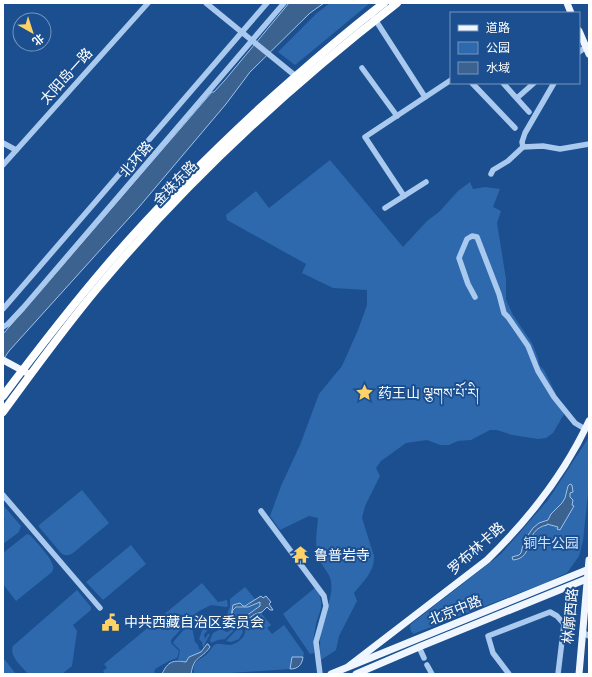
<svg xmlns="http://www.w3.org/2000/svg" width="592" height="677" viewBox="0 0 592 677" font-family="'IBM Plex Sans','Noto Sans SC','Noto Serif Tibetan',sans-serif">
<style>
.green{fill:#2e69ad}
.water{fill:#3c6290;stroke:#9cc4f0}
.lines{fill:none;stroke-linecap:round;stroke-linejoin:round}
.minor{stroke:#a9c9ee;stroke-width:5.5}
.major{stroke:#f0f6ff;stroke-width:7}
.highway{stroke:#fff;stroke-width:8}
.labels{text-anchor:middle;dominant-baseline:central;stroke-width:4;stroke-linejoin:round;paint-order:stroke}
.street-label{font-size:14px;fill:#fff;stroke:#1b4f8f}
.poi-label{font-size:14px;fill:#fff;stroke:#1b4f8f;text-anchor:start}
.park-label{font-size:14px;fill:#cfe3fa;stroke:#1b4f8f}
</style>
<rect width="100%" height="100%" fill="#1b4f8f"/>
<!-- green -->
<g class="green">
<path d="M330,3H370L295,65L278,52L317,13Z"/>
<path d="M330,160L403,247L427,221L439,212L458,191L470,182L473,189L485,187L500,189L493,207L501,211L497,223L506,279V300L513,315L532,343L538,358L539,365L544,370L559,400L567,409L553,433L546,438L538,439L512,435L497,430H490L471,440L458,441L449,445H440L427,440L406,443L381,461L376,468L380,476L365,506L362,518L374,556C375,571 363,582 354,593L357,601L339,636L336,650L321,660C319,645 320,630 325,615C328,605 333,592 331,582C331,576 324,568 321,563C313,549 317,533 318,518L309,516L280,530L270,516L281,486L300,445L319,394L342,366L358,330L367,305V290L333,288L302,273L306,264L227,220L226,215L256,191L269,208Z"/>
<path d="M589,437V484L583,541L579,556L567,573L545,583L413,634C411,631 409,628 411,624L501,554L548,500Z"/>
<path d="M82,490L109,523L73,553C68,556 65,556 61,553L39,527V525Z"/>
<path d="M3,505L21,526L19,532L3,544V522L5,519L3,517Z"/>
<path d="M27,534L30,535C36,542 52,558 53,566C54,568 53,569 52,572L16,601L3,584V553Z"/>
<path d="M131,545L146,564L103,600L86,582Z"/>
<path d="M202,583L218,602L227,600L228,606L226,607L211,605L199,611L190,618L187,625L183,627L171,640V643L179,651L177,658L169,661L155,669L154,674H105L103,671L107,668L104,664Z"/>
<path d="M245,587L256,600L243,606L241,604L232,609L230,624L227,627L225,626L230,617L227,614L230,607V599Z"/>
<path d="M316,587C327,610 318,609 315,630C313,638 314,645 314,653L310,654L283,614Z"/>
<path d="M77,590L91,607V610L73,625L77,631L72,666L62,674H28C22,666 9,657 13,646Z"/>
<path d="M258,602L261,604C255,612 239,619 231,623L235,608L248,607Z"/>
<path d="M261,613L271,625L267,628L272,634L284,625L304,653L303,657H292L290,669C257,671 226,674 194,674C192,660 199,661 207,654C211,650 212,646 216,644C221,643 225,645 230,645C240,643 249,634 244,624L255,615Z"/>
<path d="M208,624L207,631L204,634L205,639L208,634H210L203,648L202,642L199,639L204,625Z"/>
<path d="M187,626L192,627L195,642L198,645L199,649L202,651L199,654L191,656L186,662L178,660L180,650L173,643L174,641Z"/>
<path d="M240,626L243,632L239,639L231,642L226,641Z"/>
<path d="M221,629L227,632L232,629L234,630L225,639L218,640L211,643L210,640L213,633Z"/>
<path d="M3,660H5L16,674H3Z"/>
</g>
<!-- water -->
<g class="water">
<path d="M289,3H324L310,13L250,72L226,104L139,207L9,351L3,360V334L212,92H214L225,80Z"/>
<path d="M570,484L572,485L573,492L570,493V497L573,500L572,505L574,506L560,530L557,529L558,527L547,524V525C522,530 536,558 513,560L512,557L519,555L521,553L524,541L533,528L539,523L548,520L551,514L562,503L565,498L568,486Z"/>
<path d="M261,596L263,598L266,596L271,602L269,604L273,610H270L267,607L262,612L255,614L248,619L246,616L260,606V602L248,607H236L233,610L231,622H230L233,605L240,603L243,606H245Z"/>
<path d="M207,644H208L210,647C201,660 194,655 191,674H162C168,661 173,660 186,662L189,657L201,652Z"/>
<path d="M292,657H303C302,665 298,669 290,669Z"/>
</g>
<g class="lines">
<!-- minor -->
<g class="minor">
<path d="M206,3L298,78"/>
<path d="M371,13L425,97"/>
<path d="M579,52L586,47"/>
<path d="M362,68L397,116"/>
<path d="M472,83L515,128"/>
<path d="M503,83L529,112"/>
<path d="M517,98L534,83"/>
<path d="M3,143L16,150"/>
<path d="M523,147L522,142L525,133L554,83"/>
<path d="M3,165L148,3"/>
<path d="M491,174L493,170L508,161L523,147L543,146L560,149L589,144"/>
<path d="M404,196L365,137L451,80"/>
<path d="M385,208L426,182"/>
<path d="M475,297L468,284L459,258L467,239L472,236L477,237L499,294L504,313L508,317L528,346L538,371L554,397L575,423L585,429"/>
<path d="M3,309L267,3"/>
<path d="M3,327L8,324L23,308L284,3"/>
<path d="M3,495L100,608"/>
<path d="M261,511L324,596L326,606L316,642L320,674"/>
<path d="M582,632L589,636"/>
<path d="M419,647L424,658"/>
<path d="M427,665L432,674"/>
<path d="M509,674L493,653L488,636L550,612L557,616L564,624L558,674"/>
</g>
<!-- major -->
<g class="major">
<path d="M567,3L571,13"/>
<path d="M579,31L589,54"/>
<path d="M3,360L27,373"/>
<path d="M349,666L487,560C528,520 565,473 589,421"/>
<path d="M331,674L589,569"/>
<path d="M356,674L419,647L589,578"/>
<path d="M579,674L589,560"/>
</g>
<!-- highway -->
<g class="highway">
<path d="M3,396C36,352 70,308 106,266C154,210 206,158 260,108C300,72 341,36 384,3"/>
<path d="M3,412C36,367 69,321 106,278C192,176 291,85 397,3"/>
</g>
</g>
<!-- icons -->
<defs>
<symbol id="sight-bare" viewBox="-9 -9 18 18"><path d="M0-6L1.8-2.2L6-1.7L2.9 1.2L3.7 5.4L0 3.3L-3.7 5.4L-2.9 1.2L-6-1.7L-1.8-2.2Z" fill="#ffd166" stroke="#1b4f8f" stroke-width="2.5" paint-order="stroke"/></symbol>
<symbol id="temple-bare" viewBox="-9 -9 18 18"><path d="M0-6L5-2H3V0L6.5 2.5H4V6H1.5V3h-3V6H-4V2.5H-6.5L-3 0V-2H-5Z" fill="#ffd166" stroke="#1b4f8f" stroke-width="2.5" paint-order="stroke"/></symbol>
<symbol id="civic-bare" viewBox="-9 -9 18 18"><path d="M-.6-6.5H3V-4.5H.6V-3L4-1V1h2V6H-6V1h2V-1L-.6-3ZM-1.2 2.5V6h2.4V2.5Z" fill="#ffd166" stroke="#1b4f8f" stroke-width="2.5" paint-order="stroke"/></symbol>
</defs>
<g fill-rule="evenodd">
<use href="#sight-bare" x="352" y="380" width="25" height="25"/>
<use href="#temple-bare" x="288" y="542" width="25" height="25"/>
<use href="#civic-bare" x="98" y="610" width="25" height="25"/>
</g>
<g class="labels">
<!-- street labels -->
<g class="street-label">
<text transform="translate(66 76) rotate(-48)">太阳岛一路</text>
<text transform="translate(136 159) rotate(-49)">北环路</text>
<text transform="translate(175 183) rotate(-46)">金珠东路</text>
<text transform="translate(476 548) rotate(-42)">罗布林卡路</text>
<text transform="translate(455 610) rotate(-22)">北京中路</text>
<text transform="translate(570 616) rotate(-85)">林廓西路</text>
</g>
<!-- poi labels -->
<g class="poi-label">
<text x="378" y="393">药王山 ལྕགས་པོ་རི།</text>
<text x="314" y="555">鲁普岩寺</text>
<text x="124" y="622">中共西藏自治区委员会</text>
</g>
<!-- park labels -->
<g class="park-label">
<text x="551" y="543">铜牛公园</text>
</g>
</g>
<!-- border -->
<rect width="592" height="677" fill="none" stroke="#ffffff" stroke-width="8"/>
<!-- legend -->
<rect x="450" y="12" width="130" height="72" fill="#1b4f8f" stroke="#7695bc"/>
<rect x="458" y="25" width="20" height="6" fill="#f0f6ff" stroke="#7695bc"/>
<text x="486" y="32" font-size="12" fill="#ffffff">道路</text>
<rect x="458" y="42" width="20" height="12" fill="#2e69ad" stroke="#7695bc"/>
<text x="486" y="52" font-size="12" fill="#ffffff">公园</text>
<rect x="458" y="62" width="20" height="12" fill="#3c6290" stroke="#7695bc"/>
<text x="486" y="72" font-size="12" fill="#ffffff">水域</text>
<!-- north arrow -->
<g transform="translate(32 32) rotate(141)"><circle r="19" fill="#1b4f8f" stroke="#7695bc"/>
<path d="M0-3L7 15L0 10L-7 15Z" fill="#ffd166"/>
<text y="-6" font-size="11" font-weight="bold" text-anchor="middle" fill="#ffffff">北</text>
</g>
</svg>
